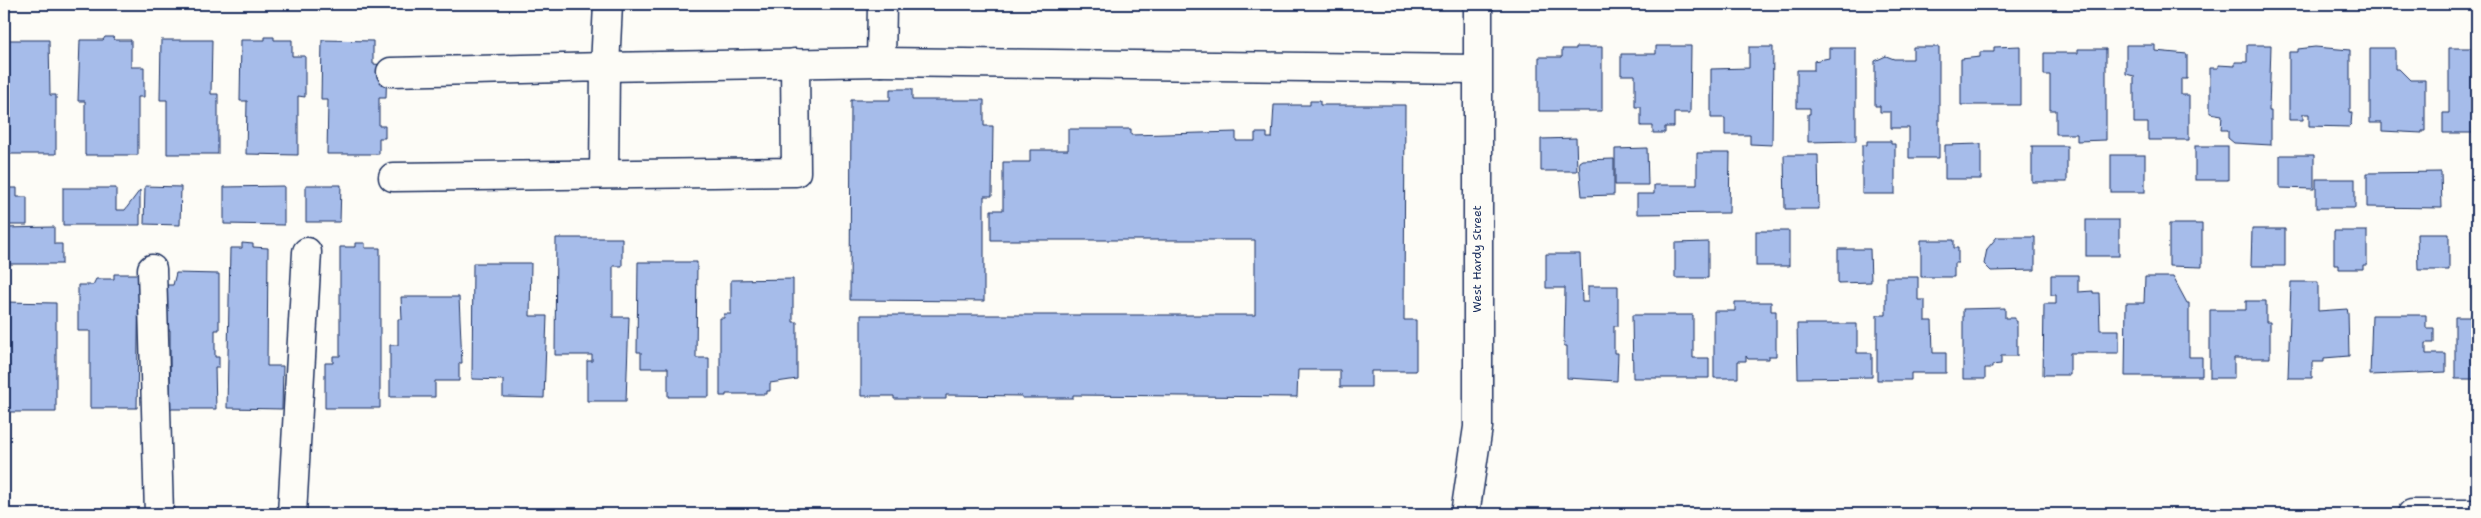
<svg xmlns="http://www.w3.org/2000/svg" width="2481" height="518" viewBox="0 0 2481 518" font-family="'Shantell Sans',sans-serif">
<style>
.building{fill:#a6bcea;stroke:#1b2f5e}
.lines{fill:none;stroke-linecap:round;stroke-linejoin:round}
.minor-casing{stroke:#1b2f5e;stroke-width:31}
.major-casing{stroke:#1b2f5e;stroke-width:31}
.minor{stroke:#fdfcf7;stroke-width:28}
.major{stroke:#fdfcf7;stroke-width:28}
.labels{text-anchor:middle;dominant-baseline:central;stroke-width:5;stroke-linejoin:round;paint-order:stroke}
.street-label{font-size:12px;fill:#1b2f5e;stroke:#fdfcf7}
</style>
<rect width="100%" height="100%" fill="#fdfcf7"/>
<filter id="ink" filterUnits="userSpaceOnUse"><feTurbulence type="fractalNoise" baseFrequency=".02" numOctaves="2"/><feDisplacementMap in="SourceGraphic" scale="10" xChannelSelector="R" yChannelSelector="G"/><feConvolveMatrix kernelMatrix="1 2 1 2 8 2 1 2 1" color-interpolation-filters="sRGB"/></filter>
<g filter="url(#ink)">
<!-- building -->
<g class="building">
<path d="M105,37H113L115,40H131V67H144V97H138V155H85V101H78L80,40H103Z"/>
<path d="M265,37H274V40H292V56H305V97L298,96V155L246,154L247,101H240L241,40H265Z"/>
<path d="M4,40H49L50,95H56V154H5Z"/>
<path d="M161,40H212L211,94H218V154H167V100H160Z"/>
<path d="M322,40L373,41V64L387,65L386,98H379V126H385V138H379V154H327L328,100H321Z"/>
<path d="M2126,45H2155V51L2187,54V79H2181V95H2189V140H2148V123H2134V76L2126,74Z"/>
<path d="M2247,45H2271L2269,111H2271V145L2234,143L2228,138V130H2221L2222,115L2210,113V68H2218V65L2235,66V62H2247Z"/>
<path d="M1656,46H1691L1690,113H1674V127H1665V133H1653V126H1641V107H1635V75H1621V54H1656Z"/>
<path d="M2020,46V105H1961V59L1980,57V52H1994V47Z"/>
<path d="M1576,47H1602V111H1539V57H1562V49H1576Z"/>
<path d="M1749,47H1773L1772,145L1750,144V135H1725V118H1711V69L1749,68Z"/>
<path d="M1913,47H1939V158H1909V128H1891V112H1880V106H1875V61L1886,56L1894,59H1913Z"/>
<path d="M2315,47L2350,50V112H2352L2351,125L2349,127L2309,126V114H2303V120H2289V52H2298V49Z"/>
<path d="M1829,48H1856V141L1808,142V114H1810V108H1797V70H1814V61L1829,58Z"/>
<path d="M2370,48H2395V69H2399L2410,80H2425V131H2422V133L2382,131V123H2370Z"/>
<path d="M2449,48H2474V61H2477V133H2443V113H2449Z"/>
<path d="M2078,49H2106V140L2077,141V134H2056V110H2050V75H2044V53H2078Z"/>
<path d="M890,89H912V100H984V126H993L992,196H984V301L850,300L851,100H890Z"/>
<path d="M1310,101H1320V105H1405L1404,320H1416V371H1371V387H1340V370H1298L1297,397L1073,395V398H1022V396L946,395V399H894V396H861V315H1255V240H991V210H1003V162H1030V150H1068V129H1131V135L1236,132V141H1255V133H1267V138H1272L1274,105H1310Z"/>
<path d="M1576,138L1577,171H1541V139Z"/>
<path d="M1867,141H1891V144H1895V194H1862V145H1867Z"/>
<path d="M1981,144V179H1945V145Z"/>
<rect x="2032" y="146" width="35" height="36"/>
<rect x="2195" y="146" width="33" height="34"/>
<path d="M1647,148L1648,185H1615V149Z"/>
<path d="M1697,153H1730L1729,213L1637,214V194H1654V185H1697Z"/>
<path d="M1784,155H1818L1819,209H1785Z"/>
<rect x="2111" y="155" width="34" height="37"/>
<path d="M2280,155H2314V189L2280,188Z"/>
<path d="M1614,159V195L1582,196L1579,162L1582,160Z"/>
<path d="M2441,172L2442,208L2367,207V173Z"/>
<rect x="2316" y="179" width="39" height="29"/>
<path d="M306,185H341L340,222H306Z"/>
<path d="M145,186L181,187L180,225L144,224Z"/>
<path d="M284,186V225L224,224V187Z"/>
<path d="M4,188H17V197H27V225H4Z"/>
<path d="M63,188H116V210H125L140,190V225H63Z"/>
<rect x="2086" y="220" width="33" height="36"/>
<path d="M2169,224H2202V267L2169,266Z"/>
<path d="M54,227V244H62V264H4V228Z"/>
<path d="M2252,229H2285V266H2251Z"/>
<rect x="1756" y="231" width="33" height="35"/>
<path d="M2334,231H2367V265H2363V269H2338V265H2334Z"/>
<path d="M2417,234H2449V270H2418Z"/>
<path d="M1997,237H2035V270L1991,271L1984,264L1987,249Z"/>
<path d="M556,238H622V266H613V317H629L626,401H587V361H592V355H555Z"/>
<path d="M1921,240H1954V248H1958V263H1954V277H1921Z"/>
<path d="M1708,242V278H1675V243Z"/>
<path d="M242,243L253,244V247L268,248L267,366H283L282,409L227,408L230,248H242Z"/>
<path d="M355,243H365V248H380V408H325V363H333V356H340V247H355Z"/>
<path d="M1838,249H1870L1871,282L1838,283Z"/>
<path d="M1546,254H1580L1582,302H1588V286H1618V326H1614V353H1618L1617,381L1567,378V346H1564L1565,288H1546Z"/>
<path d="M638,262H697L696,358H709V397H668V368H641V352H637Z"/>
<path d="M473,263H531L530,316H547L544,398L503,397V380L472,379Z"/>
<path d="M176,273L219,274V330H215V357H219V367H215L216,409H170V330L158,331V285H173Z"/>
<path d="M114,274H139L137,408H90V331H78V285H93L96,279H114Z"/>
<path d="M2051,275H2078V292L2093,291V293H2099L2100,330H2119V353H2070V375H2043L2044,304H2056V295H2051Z"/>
<path d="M1886,277H1918V300H1925V321H1932L1933,353H1946V373H1911V380H1877V315H1886Z"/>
<path d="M2145,277H2173L2187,303H2189V357H2202V376H2125L2126,303H2144Z"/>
<path d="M793,279V322H797V379L770,383V391H767V394H726V396H720V318H724V314H731V280Z"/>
<path d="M2291,282H2318V311L2347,309L2348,312L2349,356L2324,358V362H2312V378H2288Z"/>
<path d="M401,297H459L462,363H459V381H435V397H390V345H398V319H402Z"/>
<path d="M2246,301H2266V322H2270V358H2234V378H2210V310H2246Z"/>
<path d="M4,302L56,303V412H4Z"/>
<path d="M1735,302H1771V311H1776V356H1769V359H1748L1746,356V361H1738V378H1714V311H1735Z"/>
<path d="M2005,308V318H2015V321H2017V356H2001V364L1992,365V368H1985V379H1963V309Z"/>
<path d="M2471,314H2477V379H2455V317H2471Z"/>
<path d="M1632,315H1693V358H1709V378H1633Z"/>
<path d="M2372,315H2426V328H2434V343H2426V354H2446V372L2370,375Z"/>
<path d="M1797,324H1857V353H1872V377L1798,378Z"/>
</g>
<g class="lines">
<defs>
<g id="minor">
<path d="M608,4L605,67L881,62L882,4"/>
<path d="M881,62L1477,69"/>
<path d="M391,72L605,67L604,174"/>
<path d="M393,177L796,172L795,63"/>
<path d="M152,269L159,514"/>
<path d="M292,514L307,252"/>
<path d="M1465,514L1478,427V4"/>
</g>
<path id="major" d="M2412,514H2477"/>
</defs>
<!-- minor casing -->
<use href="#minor" class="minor-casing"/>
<!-- major casing -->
<use href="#major" class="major-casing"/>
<!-- minor -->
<use href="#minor" class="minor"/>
<!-- major -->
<use href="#major" class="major"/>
</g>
</g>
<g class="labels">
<!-- street labels -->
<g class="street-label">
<text transform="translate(1477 259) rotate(-90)">West Hardy Street</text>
</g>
</g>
<!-- margin -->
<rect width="2481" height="518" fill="none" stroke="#fdfcf7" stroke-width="20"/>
<rect x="10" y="10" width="2461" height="498" fill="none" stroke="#1b2f5e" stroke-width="2" filter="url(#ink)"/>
</svg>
